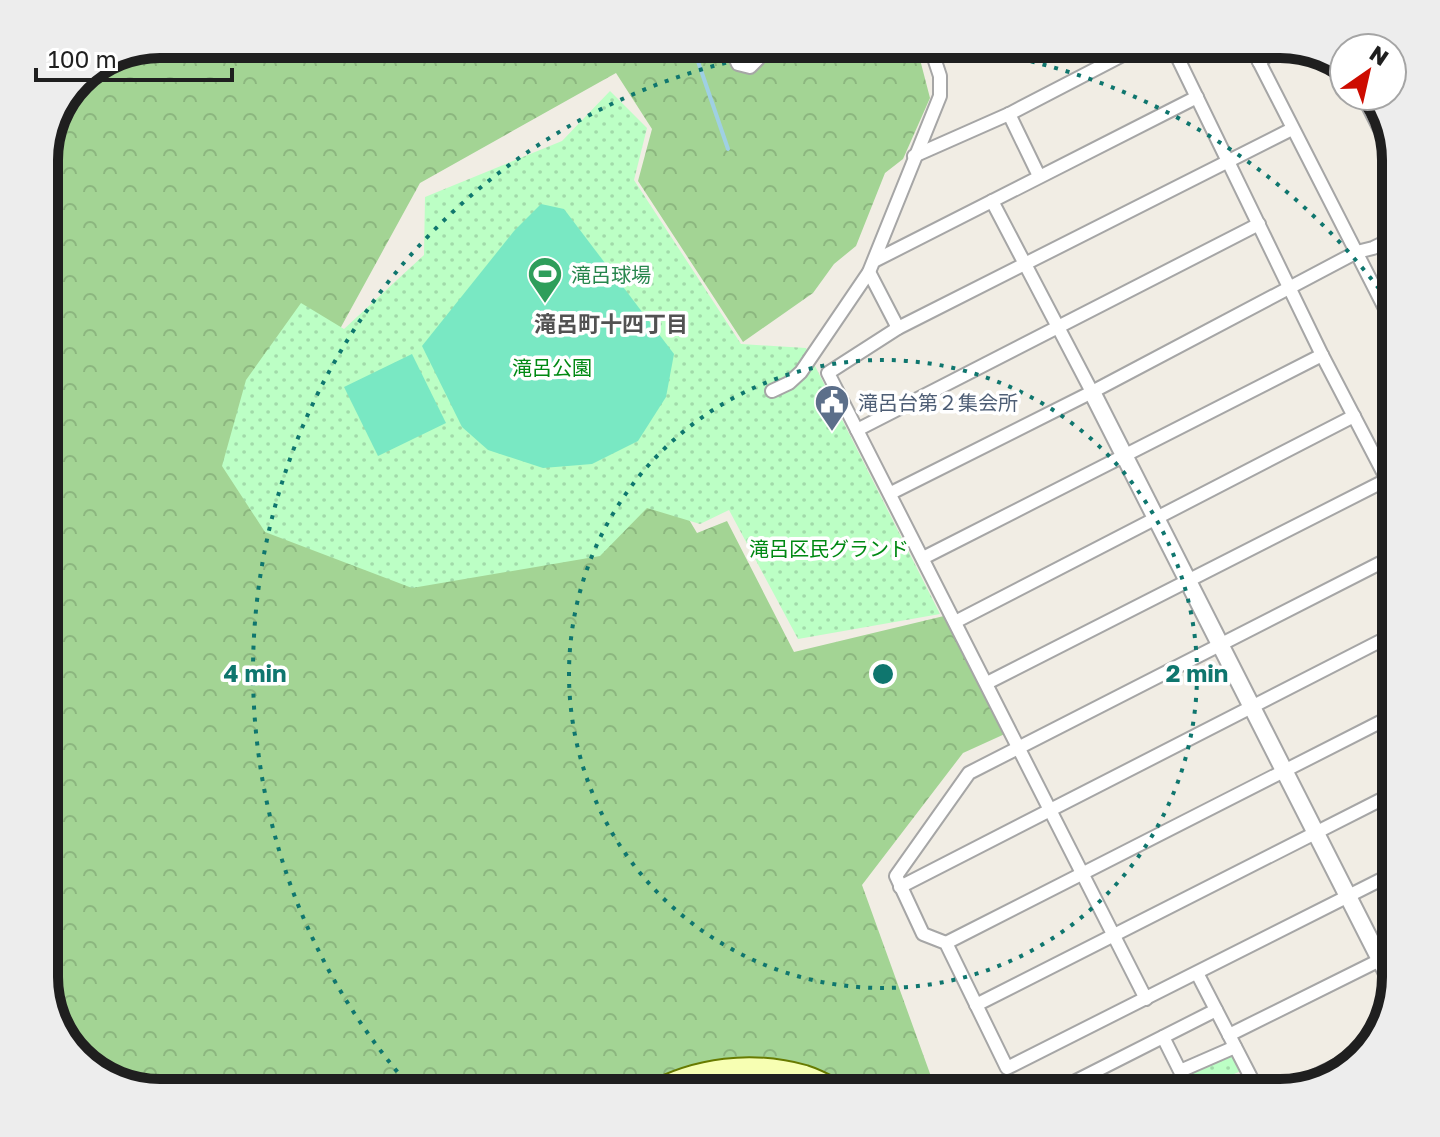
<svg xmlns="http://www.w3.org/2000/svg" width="1440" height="1137" viewBox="0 0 1440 1137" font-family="'Golos Text','Noto Sans JP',sans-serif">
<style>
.forest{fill:url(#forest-crowns)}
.park{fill:url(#park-dots)}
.pitch{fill:#79e8c3}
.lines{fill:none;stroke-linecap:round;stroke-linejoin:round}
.stream{stroke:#9fd0e3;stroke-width:4}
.minor-casing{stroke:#a6a6a6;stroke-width:16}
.tertiary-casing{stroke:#a6a6a6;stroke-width:20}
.secondary-casing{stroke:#677b00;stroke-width:22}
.minor{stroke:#fff;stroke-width:12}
.tertiary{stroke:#fff;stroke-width:16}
.secondary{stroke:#f7ffb3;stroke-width:18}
.ring{fill:none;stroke:#0f766e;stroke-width:4;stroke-dasharray:4 8}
.labels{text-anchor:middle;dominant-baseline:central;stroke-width:7;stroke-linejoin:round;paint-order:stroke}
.leisure-label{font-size:20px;fill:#27864d;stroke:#fff;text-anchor:start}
.park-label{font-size:20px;fill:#008913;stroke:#fff}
.service-label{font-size:20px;fill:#4e5e75;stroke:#fff;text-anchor:start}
.neighbourhood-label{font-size:22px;font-weight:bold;fill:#525252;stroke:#fff}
.rim{fill:none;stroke:#1f1f1f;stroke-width:10}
.centre{fill:#0f766e;stroke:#fff;stroke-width:4}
.ring-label{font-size:24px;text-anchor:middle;font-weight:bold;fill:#0f766e;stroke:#fff;stroke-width:7;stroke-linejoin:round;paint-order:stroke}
</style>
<defs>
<pattern id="forest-crowns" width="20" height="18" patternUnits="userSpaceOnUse" patternTransform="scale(2)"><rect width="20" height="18" fill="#a3d494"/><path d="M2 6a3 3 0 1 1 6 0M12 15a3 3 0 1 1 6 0" fill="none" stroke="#8cb67f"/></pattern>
<pattern id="park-dots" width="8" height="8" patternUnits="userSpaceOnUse" patternTransform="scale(2)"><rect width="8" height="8" fill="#bcffc5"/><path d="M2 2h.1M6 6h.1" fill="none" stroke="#a1daa9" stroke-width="1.8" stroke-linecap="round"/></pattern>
</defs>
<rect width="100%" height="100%" fill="#f1ede4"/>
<!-- forest -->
<path class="forest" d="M160,44H916L930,98L903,159L885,173L856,246L834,264L813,293L743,342L638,181L652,129L616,73L420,183L318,369L669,486L697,533L727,521L794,652L944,616L1007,733L963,753L862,885L937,1093H160L84,1064L44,984V152L83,73Z"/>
<!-- park -->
<g class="park">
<path d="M610,91L647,128L634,180L741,344L806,348L940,614L798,639L729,510L700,524L647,508L600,556L412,588L265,532L222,466L246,380L301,303L344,329L424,255L425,197L562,141Z"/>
<path d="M1232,1052L1241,1071L1192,1092L1183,1073Z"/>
</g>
<!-- pitch -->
<g class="pitch">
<path d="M541,204L564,209L674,354L666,397L638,441L592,464L543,468L488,450L462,427L422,346L514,231Z"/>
<path d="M412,354L446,423L378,456L344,387Z"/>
</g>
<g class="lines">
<!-- stream -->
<path class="stream" d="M692,44L728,149"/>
<defs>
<g id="minor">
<path d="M729,44L738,64L750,67L758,59L765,44"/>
<path d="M1171,44L1322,355L1396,497"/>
<path d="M1250,44L1396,330"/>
<path d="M1259,62L1282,45"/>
<path d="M1363,96L1396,161"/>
<path d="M1009,114L1039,176"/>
<path d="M914,156L1009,114L1144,44"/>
<path d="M992,201L1092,392"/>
<path d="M874,261L1197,97"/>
<path d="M869,272L898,328"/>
<path d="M772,391L789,383L801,372L869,272L940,96V76L934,58L921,46L911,44"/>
<path d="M857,430L1259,224"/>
<path d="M891,493L1092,392L1357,252L1373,248L1396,237"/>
<path d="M923,558L1322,355"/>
<path d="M955,622L1354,416"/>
<path d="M987,683L1396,475"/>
<path d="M1396,872L1007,1068L946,943L923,934L896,876L969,773L1396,555"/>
<path d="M900,887L1396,633"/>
<path d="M946,943L1396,714"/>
<path d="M1197,973L1259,1093"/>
<path d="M1146,999L828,373L898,328L1292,129"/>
<path d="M976,1005L1396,792"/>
<path d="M1229,1035L1396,952"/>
<path d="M1163,1037L1180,1071L1235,1047"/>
<path d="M1072,1083L1216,1010"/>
<path d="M1282,1092L1369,1050"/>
</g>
<path id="tertiary" d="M1092,392L1393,985"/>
<path id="secondary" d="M649,1093C697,1067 752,1060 805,1075C818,1079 832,1087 844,1093"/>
</defs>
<!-- minor casing -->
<use href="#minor" class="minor-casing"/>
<!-- tertiary casing -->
<use href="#tertiary" class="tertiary-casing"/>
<!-- secondary casing -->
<use href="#secondary" class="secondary-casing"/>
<!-- minor -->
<use href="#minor" class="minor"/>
<!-- tertiary -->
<use href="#tertiary" class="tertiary"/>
<!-- secondary -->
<use href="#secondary" class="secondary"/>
</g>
<!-- distance rings -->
<g class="ring">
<circle cx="883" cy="674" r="314"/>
<path d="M413 1090A628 628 0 1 1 1394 309"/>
</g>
<!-- icons -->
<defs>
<symbol id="stadium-pin" viewBox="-11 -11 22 30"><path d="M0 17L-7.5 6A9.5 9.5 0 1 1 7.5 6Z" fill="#2e9e5b" stroke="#fff"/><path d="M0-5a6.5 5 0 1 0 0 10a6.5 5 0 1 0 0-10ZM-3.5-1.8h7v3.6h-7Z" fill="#fff"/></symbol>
<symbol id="civic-pin" viewBox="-11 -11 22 30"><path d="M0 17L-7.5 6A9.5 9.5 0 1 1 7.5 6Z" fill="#5c6f8a" stroke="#fff"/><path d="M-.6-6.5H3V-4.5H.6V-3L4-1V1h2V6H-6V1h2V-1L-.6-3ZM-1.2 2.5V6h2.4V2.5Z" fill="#fff"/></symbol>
</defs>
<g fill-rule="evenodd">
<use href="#stadium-pin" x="525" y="254" width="40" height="54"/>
<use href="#civic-pin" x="812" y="382" width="40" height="54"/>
</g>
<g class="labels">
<!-- leisure labels -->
<g class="leisure-label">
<text x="571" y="274">滝呂球場</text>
</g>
<!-- park labels -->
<g class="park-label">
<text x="552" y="367">滝呂公園</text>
<text x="829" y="548">滝呂区民グランド</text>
</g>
<!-- service labels -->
<g class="service-label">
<text x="858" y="402">滝呂台第２集会所</text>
</g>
<!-- neighbourhood labels -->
<g class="neighbourhood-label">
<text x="611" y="323">滝呂町十四丁目</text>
</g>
</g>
<!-- crop -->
<path d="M0 0H1440V1137H0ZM160 58H1280A102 102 0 0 1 1382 160V977A102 102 0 0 1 1280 1079H160A102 102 0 0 1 58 977V160A102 102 0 0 1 160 58Z" fill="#ededed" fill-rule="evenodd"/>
<path class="rim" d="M160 58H1280A102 102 0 0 1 1382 160V977A102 102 0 0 1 1280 1079H160A102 102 0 0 1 58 977V160A102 102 0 0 1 160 58Z"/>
<circle cx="883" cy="674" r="12" class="centre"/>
<g class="ring-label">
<text x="1197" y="682">2 min</text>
<text x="255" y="682">4 min</text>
</g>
<!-- north arrow -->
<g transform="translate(1368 72) rotate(34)"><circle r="38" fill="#ffffff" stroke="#a5a5a5" stroke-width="2"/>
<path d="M0-6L14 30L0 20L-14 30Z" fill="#cd0c00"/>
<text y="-12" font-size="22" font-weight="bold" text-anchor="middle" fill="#1f1f1f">N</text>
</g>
<!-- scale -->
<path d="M36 68v12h196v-12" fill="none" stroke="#1f1f1f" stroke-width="4"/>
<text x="48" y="68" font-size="24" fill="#1f1f1f" stroke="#ffffff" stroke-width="6" paint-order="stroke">100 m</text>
</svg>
